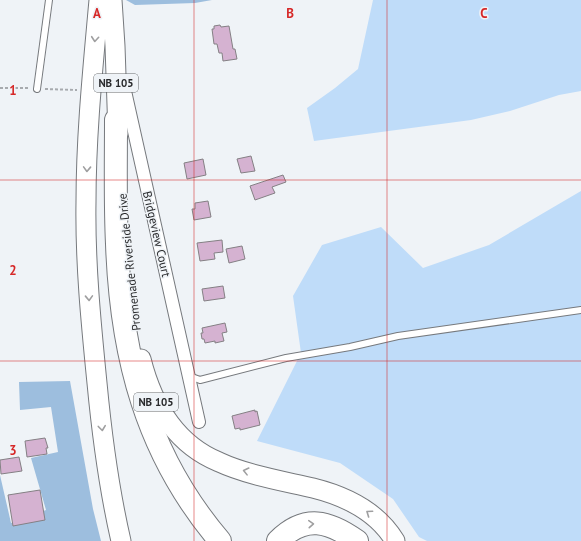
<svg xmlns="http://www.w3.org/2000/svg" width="581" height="541" viewBox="0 0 581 541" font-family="'PT Sans',sans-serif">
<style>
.green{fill:#bfdcf9}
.forest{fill:#9dbede}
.building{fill:#d5b2d1;stroke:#848084}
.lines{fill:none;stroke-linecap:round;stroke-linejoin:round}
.lane-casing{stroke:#76797d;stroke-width:8}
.street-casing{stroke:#76797d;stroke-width:14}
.primary-casing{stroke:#76797d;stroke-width:21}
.highway-casing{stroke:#76797d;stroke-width:24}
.path{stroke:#a7aaae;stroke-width:2;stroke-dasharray:3 2;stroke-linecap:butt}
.lane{stroke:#fff;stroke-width:6}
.street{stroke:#fff;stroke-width:12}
.primary{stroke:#fff;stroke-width:19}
.highway{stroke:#fff;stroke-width:22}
.oneway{stroke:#9f9fa0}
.grid{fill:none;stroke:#d62828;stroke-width:1;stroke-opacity:0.55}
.labels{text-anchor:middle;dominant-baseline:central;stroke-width:3;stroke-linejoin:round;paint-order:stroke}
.shield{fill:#eff3f7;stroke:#646669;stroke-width:1}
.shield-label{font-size:11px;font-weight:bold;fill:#292a2c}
.street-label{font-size:12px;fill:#292a2c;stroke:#eff3f7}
.grid-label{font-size:13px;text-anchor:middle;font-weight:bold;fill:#d62828;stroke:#eff3f7;stroke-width:3;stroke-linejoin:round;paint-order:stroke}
</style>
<rect width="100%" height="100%" fill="#eff3f7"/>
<!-- green -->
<g class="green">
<path d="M373,0H581V91L559,95L510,111L471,120L314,141L307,108L335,88L358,69Z"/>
<path d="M581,191V541H427L419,537L393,499L340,463L257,441L301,353L293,296L322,245L381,227L423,268L489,245Z"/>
</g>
<!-- forest -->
<g class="forest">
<path d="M126,0H212L195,3L135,5Z"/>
<path d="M70,381L93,509L101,541H0V475L11,523L46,510L31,458L58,452L51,407L20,410L19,382Z"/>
</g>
<!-- building -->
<g class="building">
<path d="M220,25L221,27L229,26L233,49H235L237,59L223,61L222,53H219L217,44H214L212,29H214V26Z"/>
<path d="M251,156L255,171L241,173L237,159Z"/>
<path d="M203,159L206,175L187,179L184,163Z"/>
<path d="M283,175L286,182L272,187L275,193L255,200L250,186Z"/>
<path d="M208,201L211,217L194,220L192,209H195V203Z"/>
<path d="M222,240L223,252L214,253L215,259L200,261L197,243Z"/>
<path d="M242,246L245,259L229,263L226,249Z"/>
<path d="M223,286L225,298L204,301L202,289Z"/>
<path d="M225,323L227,332L222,333L224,341L215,343V341L205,343L204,339H202L201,333H203L202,328Z"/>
<path d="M255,410V412L257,411L260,425L240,430V428L235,429L232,416Z"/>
<path d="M45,438L48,448H46L47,454L27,457L25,441Z"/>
<path d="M19,457L22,471L1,474L0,460Z"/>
<path d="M40,490L45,520L13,526L8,495Z"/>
</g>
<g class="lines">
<defs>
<g id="lane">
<path d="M37,89L49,0"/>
<path d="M189,376L200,380L286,358L350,347L398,336L581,310"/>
</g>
<path id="street" d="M123,82L199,422"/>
<g id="primary">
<path d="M99,0C93,67 86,134 86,202C85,262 91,323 97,383C102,436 109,489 121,541"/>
<path d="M112,0L115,46L118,134"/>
<path d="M141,359C152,403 175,444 219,462C247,475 283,481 313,488C345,496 377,511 395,541"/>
</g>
<g id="highway">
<path d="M116,120C116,161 115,203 117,244C121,356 146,454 220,541"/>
<path d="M278,541C305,514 329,521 357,541"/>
</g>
</defs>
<!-- lane casing -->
<use href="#lane" class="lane-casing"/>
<!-- street casing -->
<use href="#street" class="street-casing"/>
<!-- primary casing -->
<use href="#primary" class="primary-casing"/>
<!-- highway casing -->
<use href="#highway" class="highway-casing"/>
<!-- path -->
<g class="path">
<path d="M0,88H29"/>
<path d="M45,89L77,90"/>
</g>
<!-- lane -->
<use href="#lane" class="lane"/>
<!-- street -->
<use href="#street" class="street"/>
<!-- primary -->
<use href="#primary" class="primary"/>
<!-- highway -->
<use href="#highway" class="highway"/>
</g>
<!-- one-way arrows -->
<defs><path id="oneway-chevron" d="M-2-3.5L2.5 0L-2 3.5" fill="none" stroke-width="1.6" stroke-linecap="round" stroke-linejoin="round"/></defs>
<g class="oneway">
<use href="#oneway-chevron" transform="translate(95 39) rotate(95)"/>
<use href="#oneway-chevron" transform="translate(87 169) rotate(92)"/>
<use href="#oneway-chevron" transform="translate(89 298) rotate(88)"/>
<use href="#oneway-chevron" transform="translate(102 428) rotate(83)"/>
<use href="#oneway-chevron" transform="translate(246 471) rotate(-166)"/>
<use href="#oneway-chevron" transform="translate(369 513) rotate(-145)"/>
<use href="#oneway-chevron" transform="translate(311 524) rotate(-4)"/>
</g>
<!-- grid -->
<path class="grid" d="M194,0V541M387,0V541M0,180H581M0,361H581"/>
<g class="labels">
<!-- shield labels -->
<g class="shield">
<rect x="94" y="74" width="44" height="18" rx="3"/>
<rect x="134" y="393" width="44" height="18" rx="3"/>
</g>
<g class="shield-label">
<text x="116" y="83">NB 105</text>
<text x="156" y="402">NB 105</text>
</g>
<!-- street labels -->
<g class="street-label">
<text transform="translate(157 234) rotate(77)">Bridgeview Court</text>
<text transform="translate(129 262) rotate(-96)">Promenade Riverside Drive</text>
</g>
</g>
<g class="grid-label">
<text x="97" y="18">A</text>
<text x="290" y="18">B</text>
<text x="484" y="18">C</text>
<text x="13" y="95">1</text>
<text x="13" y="275">2</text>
<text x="13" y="455">3</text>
</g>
</svg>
